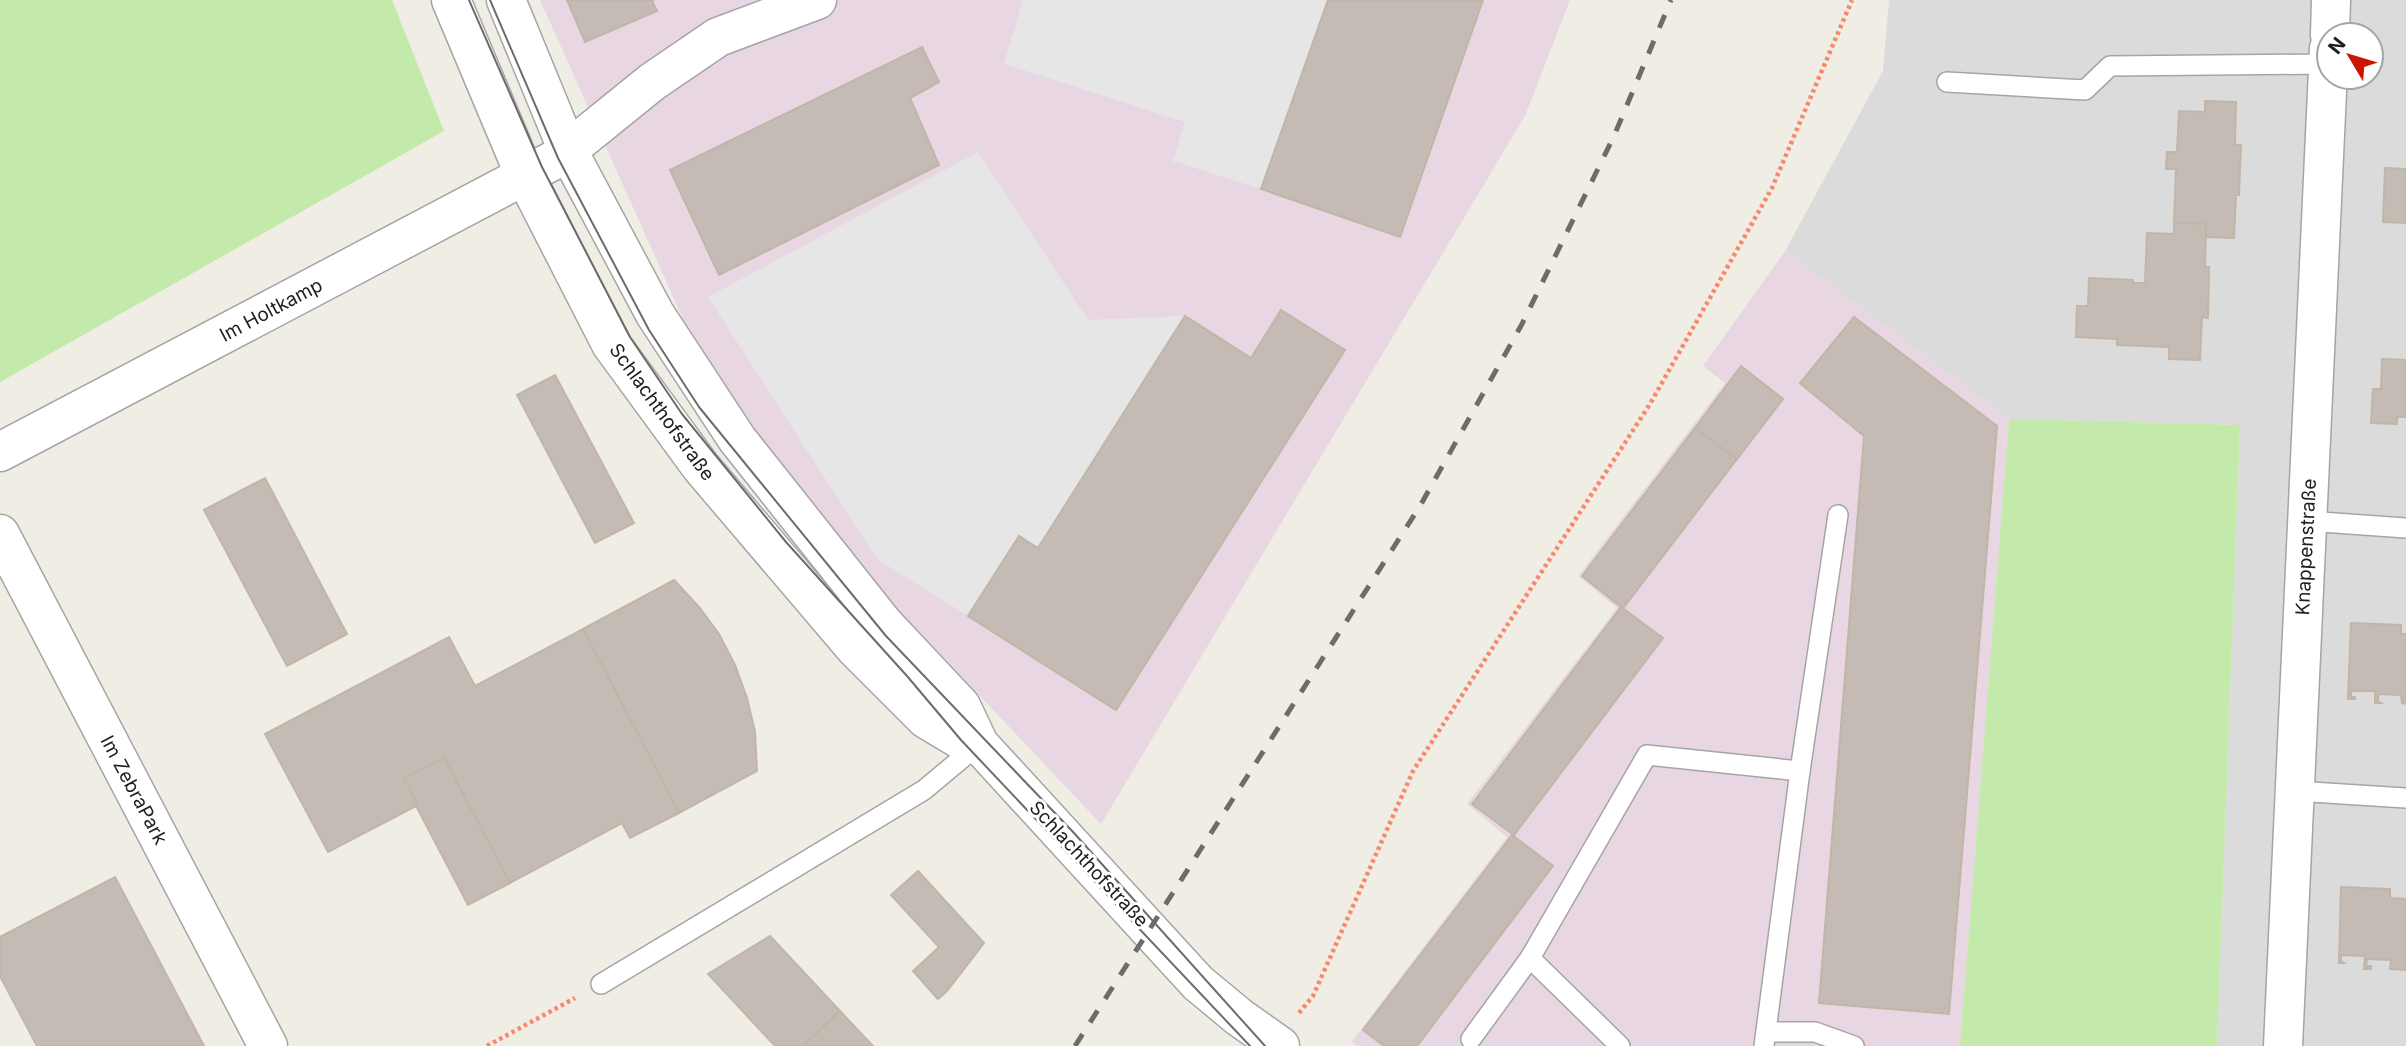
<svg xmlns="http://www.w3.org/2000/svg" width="2406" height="1046" viewBox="0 0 2406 1046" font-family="Inter,sans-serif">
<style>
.residential{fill:#dcdbdb;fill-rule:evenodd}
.industrial{fill:#e9d6e3}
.grass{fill:#c3eaaa}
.parking{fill:#e6e6e6}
.building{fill:#c4bcb4;stroke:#c1b5a7;stroke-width:2}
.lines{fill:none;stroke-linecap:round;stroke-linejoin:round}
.service-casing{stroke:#a5a5a5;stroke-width:22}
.minor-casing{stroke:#a5a5a5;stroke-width:41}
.tertiary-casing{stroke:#a5a5a5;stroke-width:41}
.path{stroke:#fb876a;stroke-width:4.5;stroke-dasharray:3.5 3.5;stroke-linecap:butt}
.service{stroke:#fff;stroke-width:19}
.minor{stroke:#fff;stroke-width:38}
.tertiary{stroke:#fff;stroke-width:38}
.tram{stroke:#6c6c6c;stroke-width:2}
.rail{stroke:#6c6c6c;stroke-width:5;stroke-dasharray:14 14;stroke-linecap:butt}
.labels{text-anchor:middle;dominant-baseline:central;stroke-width:6;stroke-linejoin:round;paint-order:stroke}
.street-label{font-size:19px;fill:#1e1e1e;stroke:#fff}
</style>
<rect width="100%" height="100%" fill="#efede4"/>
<!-- residential -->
<path class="residential" d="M1889,0H2406V1046H2217L2240,425L2009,419L1785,251L1883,71ZM2329,35H2371V77H2329Z"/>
<!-- industrial -->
<g class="industrial">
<path d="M540,0H1570L1525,116L1101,824L737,439Z"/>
<path d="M1785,251L2009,419L1960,1046H1357L1352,1041L1507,837L1467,804L1617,608L1578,576L1725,383L1703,366Z"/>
</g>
<!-- grass -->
<g class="grass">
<path d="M0,0H392L444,131L0,382Z"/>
<path d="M2009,419L2240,425L2217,1046H1960Z"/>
</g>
<!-- parking -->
<g class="parking">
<path d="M1023,0H1328L1261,189L1173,161L1185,122L1004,64Z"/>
<path d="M978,152L1088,320L1185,316L1038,548L1019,536L968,616L877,559L708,297Z"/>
</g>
<!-- building -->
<g class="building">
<path d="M567,0H654L652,1L657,11L585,42Z"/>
<path d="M1328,0H1483L1400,237L1261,189Z"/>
<path d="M922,47L939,82L910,98L939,165L719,275L670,170Z"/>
<path d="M2205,101L2236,102L2235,145H2241L2239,195H2236L2234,238L2206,237V224L2174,223L2176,169H2166L2167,152H2177L2179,111L2205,112Z"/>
<path d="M2385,168L2406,169V223L2383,222Z"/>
<path d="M2174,223L2206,224L2205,267H2209L2208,318L2202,317L2200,360L2169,359V347L2117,345V339L2076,337L2077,306H2088L2089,278L2133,280V283H2145L2147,233L2174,234Z"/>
<path d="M1281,310L1345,350L1116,710L968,616L1019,536L1038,548L1185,316L1251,358Z"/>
<path d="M1854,317L1997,426L1949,1014L1819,1003L1864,436L1800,383Z"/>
<path d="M2382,359L2406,360V417H2397V424L2371,423L2373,389H2381Z"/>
<path d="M1741,366L1783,399L1737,459L1695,428Z"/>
<path d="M555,375L634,523L595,543L517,395Z"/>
<path d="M1695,428L1737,459L1624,607H1621L1582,576Z"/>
<path d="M265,478L347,634L287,666L204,510Z"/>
<path d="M674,580L699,607L719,634L735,665L747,698L755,732L757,771L679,813L583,629Z"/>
<path d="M1621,607L1663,638L1514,835L1472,804Z"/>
<path d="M2351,623L2401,625V634H2406V704L2402,703L2401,695L2378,694V701L2381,703H2375V691H2351V697H2355V699H2348Z"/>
<path d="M583,629L679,813L630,838L622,823L510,883L444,758L404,778L418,805L328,852L265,734L449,637L475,686Z"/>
<path d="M444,758L510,883L468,905L416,806L418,805L404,778Z"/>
<path d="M1512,835L1553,866L1417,1046H1384L1363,1030Z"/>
<path d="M918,871L984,943L947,991L938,999L913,971L939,947L891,895Z"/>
<path d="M115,877L204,1046H37L0,976V937Z"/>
<path d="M2341,887L2390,889V898L2406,899V970L2390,969L2391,960L2367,959L2366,966H2371V969H2364L2365,956L2341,955V961L2344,963H2339Z"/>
<path d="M770,936L840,1011L803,1046H775L708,974Z"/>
<path d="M840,1011L873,1046H803Z"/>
</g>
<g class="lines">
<defs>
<g id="service">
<path d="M1947,82L2085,90L2110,66L2328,64"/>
<path d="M2307,521L2406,528"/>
<path d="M2295,791L2406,798"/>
<path d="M601,984L924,790L979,744"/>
<path d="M1766,1032H1815L1854,1046"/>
<path d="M1471,1039L1530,958"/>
<path d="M1620,1046L1530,958L1647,755L1800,771"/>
<path d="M1764,1046L1800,771L1838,515"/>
</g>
<g id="minor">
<path d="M2330,35L2331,0"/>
<path d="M0,452L558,158L652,82L718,37L817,0"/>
<path d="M0,534L268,1046"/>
<path d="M2283,1046L2329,48"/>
</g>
<g id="tertiary">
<path d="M451,0L525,176L611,344L701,467L855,648L926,719L961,740L979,744"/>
<path d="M506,0L568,151L655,314L737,439L883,623L961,706L979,744L1198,983L1239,1017L1280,1046"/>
</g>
</defs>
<!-- service casing -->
<use href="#service" class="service-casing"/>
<!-- minor casing -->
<use href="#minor" class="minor-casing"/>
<!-- tertiary casing -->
<use href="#tertiary" class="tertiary-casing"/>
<!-- path -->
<g class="path">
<path d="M1299,1013L1313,996L1413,771L1650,404L1772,188L1852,0"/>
<path d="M487,1046L575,998"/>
</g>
<!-- service -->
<use href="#service" class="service"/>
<!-- minor -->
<use href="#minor" class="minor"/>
<!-- tertiary -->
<use href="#tertiary" class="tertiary"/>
<!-- tram -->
<g class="tram">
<path d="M469,0L542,167L630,337L682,414L786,542L907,676L961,740L1250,1046"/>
<path d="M490,0L558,158L649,330L699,407L886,636L1074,833L1265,1046"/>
</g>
<!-- rail -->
<path class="rail" d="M1075,1046L1420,506L1522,324L1614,136L1671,0"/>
</g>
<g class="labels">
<!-- street labels -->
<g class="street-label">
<text transform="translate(271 310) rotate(-28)">Im Holtkamp</text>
<text transform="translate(662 412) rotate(54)">Schlachthofstraße</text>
<text transform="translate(2306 547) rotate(-87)">Knappenstraße</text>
<text transform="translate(134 790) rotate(62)">Im ZebraPark</text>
<text transform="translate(1089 864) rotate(47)">Schlachthofstraße</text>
</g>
</g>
<!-- north arrow -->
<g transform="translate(2350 56) rotate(308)"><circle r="33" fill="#ffffff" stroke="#a5a5a5" stroke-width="2"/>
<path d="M0-5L12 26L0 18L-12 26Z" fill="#cd1400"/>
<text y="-10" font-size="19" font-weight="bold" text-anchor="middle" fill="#1e1e1e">N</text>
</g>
</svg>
